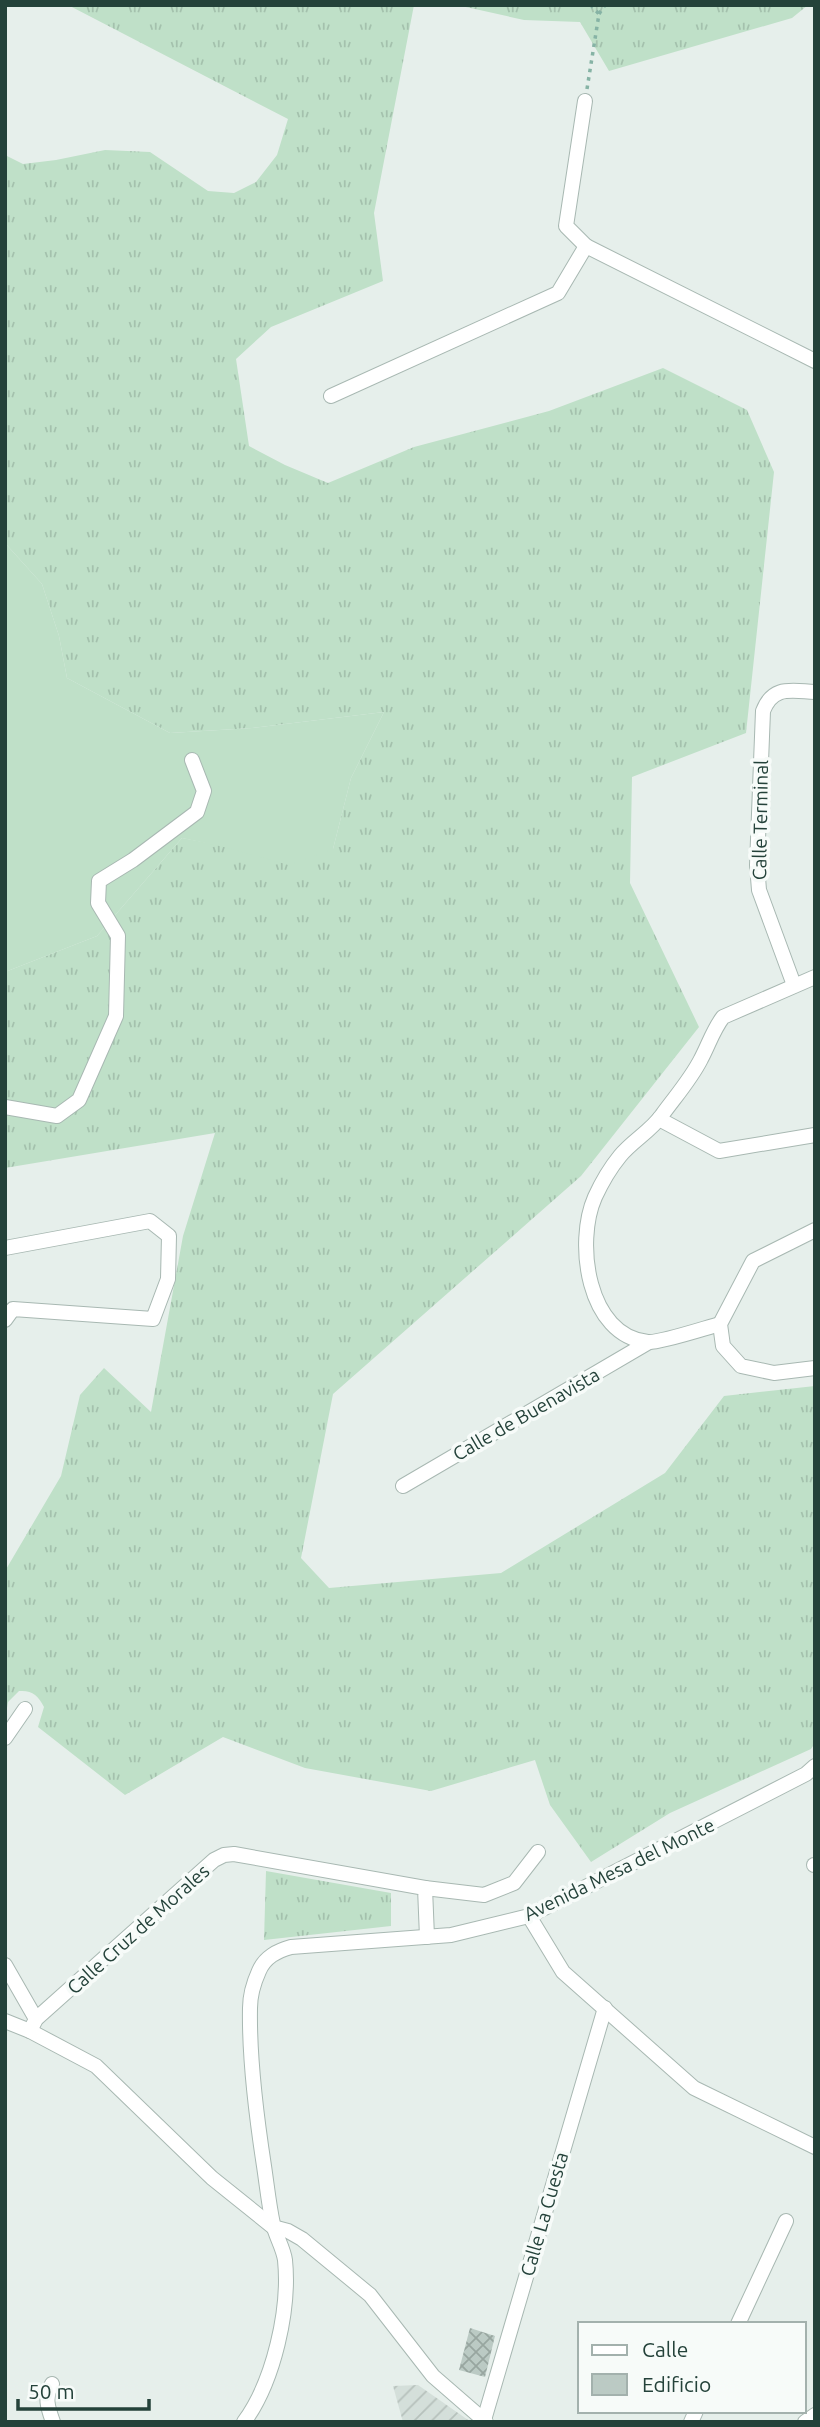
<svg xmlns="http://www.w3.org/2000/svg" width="820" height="2427" viewBox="0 0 820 2427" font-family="Ubuntu,sans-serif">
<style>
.industrial{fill:url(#industrial-furrows)}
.grass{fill:url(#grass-tufts)}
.garden{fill:#bfe0c8}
.building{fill:url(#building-cross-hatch)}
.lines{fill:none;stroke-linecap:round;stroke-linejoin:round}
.minor-casing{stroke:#a8b8b2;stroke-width:16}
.path{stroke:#86b3a5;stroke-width:3.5;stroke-dasharray:3.5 5;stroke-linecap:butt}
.minor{stroke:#fff;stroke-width:14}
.labels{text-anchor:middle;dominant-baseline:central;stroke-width:7;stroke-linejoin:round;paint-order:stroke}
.street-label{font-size:19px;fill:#24423a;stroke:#f7fbf9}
</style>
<defs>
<pattern id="industrial-furrows" width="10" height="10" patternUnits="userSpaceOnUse" patternTransform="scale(1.75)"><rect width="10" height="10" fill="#d4dfda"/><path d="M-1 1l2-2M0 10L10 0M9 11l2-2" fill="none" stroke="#b6c1bc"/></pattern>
<pattern id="grass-tufts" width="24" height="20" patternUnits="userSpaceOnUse" patternTransform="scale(1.75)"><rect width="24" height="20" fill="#bfe0c8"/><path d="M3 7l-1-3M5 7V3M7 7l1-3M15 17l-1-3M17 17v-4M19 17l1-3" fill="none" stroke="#a4c1ad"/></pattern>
<pattern id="building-cross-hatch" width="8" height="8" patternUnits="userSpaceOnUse" patternTransform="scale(1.75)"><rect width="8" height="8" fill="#bbcac4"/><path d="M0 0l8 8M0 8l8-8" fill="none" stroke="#98a6a0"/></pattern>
</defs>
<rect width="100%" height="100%" fill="#e6efeb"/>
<!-- industrial -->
<path class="industrial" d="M418,2385L471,2422H403L393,2386Z"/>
<!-- grass -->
<g class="grass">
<path d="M68,5H414L374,213L383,281L271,327L236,359L249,446L285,465L328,483L414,447L549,411L663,368L747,410L774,472L746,733L632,777L630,883L699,1027L581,1176L333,1394L301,1558L329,1588L501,1573L665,1473L724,1396L815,1386V1743L811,1749L670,1813L591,1862L550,1805L535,1760L431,1791L305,1768L223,1737L125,1795L38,1727L44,1707C38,1695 32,1690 19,1691L8,1702L5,1720V1571L61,1476L80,1395L104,1368L151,1412L183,1236L215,1133L5,1168V972L97,936L182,838L224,846L333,849L351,778L384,712L252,728L170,733L67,678L59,636L42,584L5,543V155L23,164L56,160L105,150L150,152L208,191L234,193L256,182L277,155L288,119Z"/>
<path d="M457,5H808L792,18L609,71L580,22L524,20Z"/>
<path d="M266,1871L391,1893V1926L264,1940Z"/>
</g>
<!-- garden -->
<path class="garden" d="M5,543L42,584L59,636L67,678L170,733L252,728L384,712L351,778L333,849L289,865L224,847L182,838L97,936L5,972Z"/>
<!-- building -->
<path class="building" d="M470,2328L495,2336L485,2377L459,2370Z"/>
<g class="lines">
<defs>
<g id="minor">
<path d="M585,101L566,226L586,246"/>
<path d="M331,396L558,293L586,246L815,361"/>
<path d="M794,985L759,890L757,865L763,711C773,685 791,691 815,692"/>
<path d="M5,1107L57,1116L79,1100L116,1016L118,936L98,903L99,881L133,860L197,812L204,791L192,760"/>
<path d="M659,1119L719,1151L815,1135"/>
<path d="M815,1230L753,1261L720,1324L723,1346L741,1366L774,1373L815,1368"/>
<path d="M5,1248L150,1221L169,1236L168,1279L153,1319L13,1309L5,1320"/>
<path d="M720,1324C705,1328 660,1343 648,1342C587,1336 575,1242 595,1197C601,1184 611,1167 620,1156C632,1141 651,1131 662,1115C675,1097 691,1079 701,1059C709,1044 713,1030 723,1017L815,977"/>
<path d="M403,1486L649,1342"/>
<path d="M5,1738L25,1709"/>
<path d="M814,1865H815"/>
<path d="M425,1888L484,1895L514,1883L538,1852"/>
<path d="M529,1916L563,1972L694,2088L815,2147"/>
<path d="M5,1965L36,2019"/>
<path d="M5,2021L30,2031L96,2066L212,2178L273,2227L288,2231L302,2239L370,2295L433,2376L486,2422"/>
<path d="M30,2031L36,2019L214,1860L224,1855L234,1854L425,1888L427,1937"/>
<path d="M738,2324L786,2221"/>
<path d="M52,2384C44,2398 48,2408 53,2422"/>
<path d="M484,2420L605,2008"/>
<path d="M244,2422C274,2381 290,2309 285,2260C283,2247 276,2237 273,2224C269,2206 267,2186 264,2166C256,2114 249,2060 250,2008C250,1996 254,1982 259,1971C265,1957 277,1951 291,1947L451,1935L529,1916L806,1774L815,1766"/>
<path d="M691,2422L696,2411"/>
<path d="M805,2422L815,2415"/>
</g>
</defs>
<!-- minor casing -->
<use href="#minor" class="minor-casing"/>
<!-- path -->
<g class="path">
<path d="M599,14L605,5"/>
<path d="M587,89L599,14L591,5"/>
</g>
<!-- minor -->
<use href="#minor" class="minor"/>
</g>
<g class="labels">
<!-- street labels -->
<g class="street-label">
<text transform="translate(760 820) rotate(-89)">Calle Terminal</text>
<text transform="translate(526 1414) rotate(-30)">Calle de Buenavista</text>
<text transform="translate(619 1869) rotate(-26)">Avenida Mesa del Monte</text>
<text transform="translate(138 1929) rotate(-42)">Calle Cruz de Morales</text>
<text transform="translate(544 2214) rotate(-74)">Calle La Cuesta</text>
</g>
</g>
<!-- border -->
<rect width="820" height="2427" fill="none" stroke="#24423a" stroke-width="14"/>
<!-- legend -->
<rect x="578" y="2322" width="228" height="91" fill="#f7fbf9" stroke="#a3b1ad" stroke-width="2"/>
<rect x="592" y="2345" width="35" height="10" fill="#ffffff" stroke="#a3b1ad" stroke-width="2"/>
<text x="642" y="2357" font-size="21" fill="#24423a">Calle</text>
<rect x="592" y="2374" width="35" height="21" fill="#bbcac4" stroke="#a3b1ad" stroke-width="2"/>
<text x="642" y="2392" font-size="21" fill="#24423a">Edificio</text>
<!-- scale -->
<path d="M18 2399v10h131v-10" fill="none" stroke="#24423a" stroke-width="3.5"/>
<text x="28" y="2399" font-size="21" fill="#24423a" stroke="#f7fbf9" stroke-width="5" paint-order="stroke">50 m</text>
</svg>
